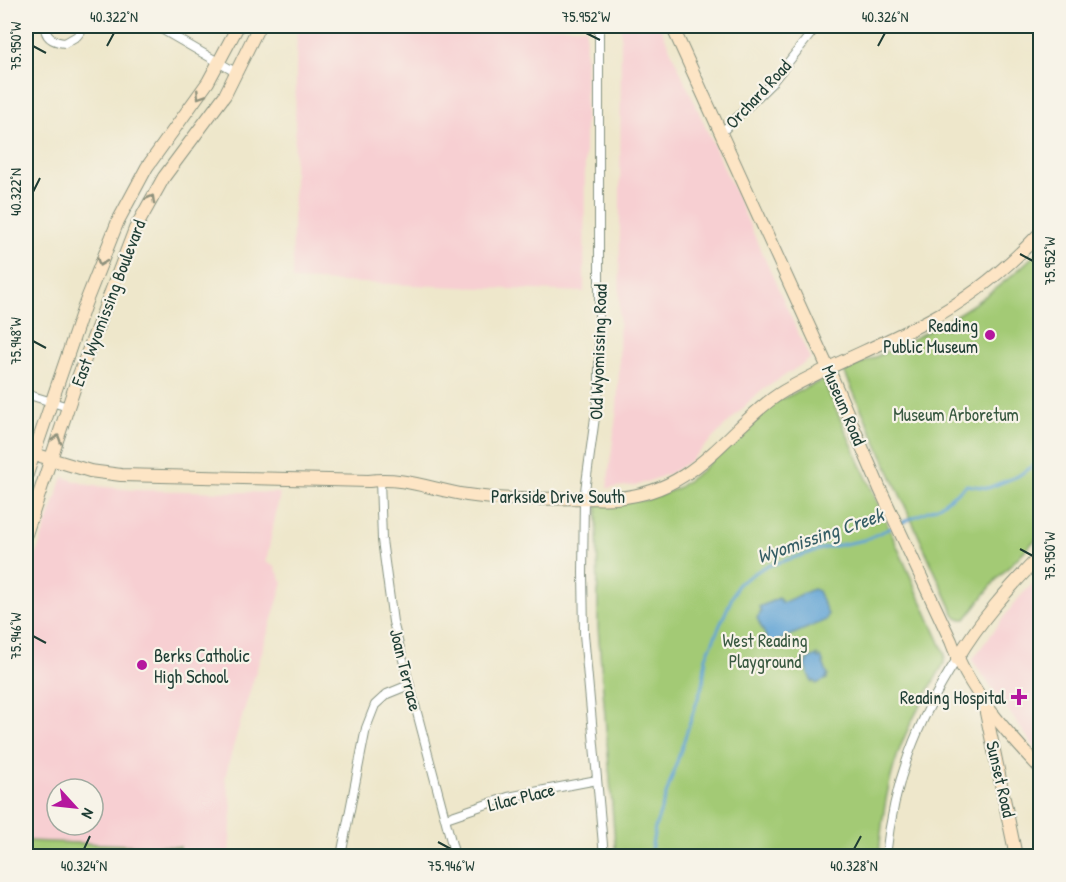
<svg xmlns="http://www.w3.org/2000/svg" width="1066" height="882" viewBox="0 0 1066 882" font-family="'Patrick Hand',sans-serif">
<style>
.built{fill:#f7cfd2;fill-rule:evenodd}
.green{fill:#a3ca74;stroke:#618454;stroke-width:1.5}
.water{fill:#62a4d5;stroke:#407084;stroke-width:1.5}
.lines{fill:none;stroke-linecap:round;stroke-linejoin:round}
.stream{stroke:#62a4d5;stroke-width:3}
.street-casing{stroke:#869280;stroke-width:10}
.secondary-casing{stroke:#869280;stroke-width:14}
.street{stroke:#fff;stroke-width:8}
.secondary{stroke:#fde5c5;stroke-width:12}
.oneway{stroke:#8e917c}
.ticks{fill:none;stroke:#1f3d34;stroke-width:2}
.poi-dot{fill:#b5179e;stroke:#f7f3e8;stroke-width:2}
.labels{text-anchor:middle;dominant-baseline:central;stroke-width:4.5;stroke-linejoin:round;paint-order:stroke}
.street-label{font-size:18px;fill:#1f3d34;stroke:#f7f3e8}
.poi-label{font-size:18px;fill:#1f3d34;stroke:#f7f3e8;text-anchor:end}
.park-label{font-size:18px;fill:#395941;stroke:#f7f3e8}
.water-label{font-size:20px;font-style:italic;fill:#335c64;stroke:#f7f3e8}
.neatline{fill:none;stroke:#1f3d34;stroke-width:2}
.ticks-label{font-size:15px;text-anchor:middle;fill:#1f3d34}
</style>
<rect width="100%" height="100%" fill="#f7f3e8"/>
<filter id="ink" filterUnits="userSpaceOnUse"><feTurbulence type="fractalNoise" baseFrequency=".0167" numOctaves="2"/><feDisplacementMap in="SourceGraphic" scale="12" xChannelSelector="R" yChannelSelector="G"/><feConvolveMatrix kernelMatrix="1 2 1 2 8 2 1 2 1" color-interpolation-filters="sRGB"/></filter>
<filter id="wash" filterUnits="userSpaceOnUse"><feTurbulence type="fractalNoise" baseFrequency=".008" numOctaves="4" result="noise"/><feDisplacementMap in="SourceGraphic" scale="24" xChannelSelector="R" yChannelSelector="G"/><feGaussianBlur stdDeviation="1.35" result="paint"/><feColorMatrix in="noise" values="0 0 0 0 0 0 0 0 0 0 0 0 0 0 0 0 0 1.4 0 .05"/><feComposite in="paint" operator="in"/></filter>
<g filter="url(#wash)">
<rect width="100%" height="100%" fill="#eee7cb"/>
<!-- built -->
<g class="built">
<path d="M297,26L586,27L584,292L292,280Z"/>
<path d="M623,26H660L810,359L758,393L690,461L671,473L638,485L607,488L617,408L619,369L621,29Z"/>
<path d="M63,477L88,485L134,490L280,493L266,562L275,567L283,583L233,747L225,778L232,806L229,856H26V583ZM57,789H93V825H57Z"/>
<path d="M1040,576V755L972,660L1016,601Z"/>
</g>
<!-- green -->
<g class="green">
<path d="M1040,249V535L995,581L966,619H958L955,616L844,371C915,340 986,306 1040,249Z"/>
<path d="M823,380L945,654L944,663C933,683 920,704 910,725C890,765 882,812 879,856H616L598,627L597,504L646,500L676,489L701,471L767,406Z"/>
<path d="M26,841L180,847L179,856H26Z"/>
</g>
<!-- water -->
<g class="water">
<path d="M813,589L818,591L828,614L826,620L773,643L768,641L757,618L761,612L759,607L779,598L782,603Z"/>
<path d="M817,655L818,658L821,657L828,676L826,677L827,679L816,684L815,681L812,682L804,664L807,663L806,660Z"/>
</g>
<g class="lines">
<!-- stream -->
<g class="stream">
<path d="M901,523L939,506L967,485L988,488L1018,476L1040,461"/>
<path d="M650,856L655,828L703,683L706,657L738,584L764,567L825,548L864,540L895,526"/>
</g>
</g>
</g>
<g filter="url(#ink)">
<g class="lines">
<defs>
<g id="street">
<path d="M45,26C45,38 54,42 65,43L77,36L85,26"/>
<path d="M156,26L237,73"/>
<path d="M599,26V388L584,498L583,573L584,634L604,856"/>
<path d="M720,134L771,84L817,26"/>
<path d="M26,394L68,407"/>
<path d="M380,479L382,540L393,622L455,856"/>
<path d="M446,818L508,797L597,780"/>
<path d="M341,856L366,728L375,705L387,694L409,685"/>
<path d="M886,856C894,781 916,723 957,659"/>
</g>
<g id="secondary">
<path d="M672,26L828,368L880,489L951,641C968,689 1006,732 1040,768"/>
<path d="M34,454L90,471L121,475L369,481C402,476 434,490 467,495C505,501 545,499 584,498C595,498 606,499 616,498C673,494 703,463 742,425C755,413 768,400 784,391C831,364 883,345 931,319C972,297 1008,267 1040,233"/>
<path d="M26,477L85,304L118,221L147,167L208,82L238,26"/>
<path d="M26,534L77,380L135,229L164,177L225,95L259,26"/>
<path d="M957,659C980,620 1009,588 1040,556"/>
<path d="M984,703L1016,856"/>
</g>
</defs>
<!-- street casing -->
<use href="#street" class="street-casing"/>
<!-- secondary casing -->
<use href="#secondary" class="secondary-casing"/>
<!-- street -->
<use href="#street" class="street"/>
<!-- secondary -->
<use href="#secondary" class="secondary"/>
</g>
<!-- one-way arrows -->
<defs><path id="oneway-chevron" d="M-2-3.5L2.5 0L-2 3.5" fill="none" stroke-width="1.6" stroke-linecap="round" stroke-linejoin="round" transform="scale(1.5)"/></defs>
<g class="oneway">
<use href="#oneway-chevron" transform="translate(200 95) rotate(123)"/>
<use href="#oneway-chevron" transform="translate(151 199) rotate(-61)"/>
<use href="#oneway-chevron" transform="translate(101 262) rotate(110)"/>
<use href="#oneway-chevron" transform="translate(57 439) rotate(-72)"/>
</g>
</g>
<!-- ticks -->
<path class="ticks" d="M586,33L600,40M33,46L46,53M107,46L114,33M878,46L885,33M33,192L40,178M1020,254L1033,261M33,341L46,348M1020,549L1033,556M33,636L46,643M438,842L451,849M84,849L90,836M854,849L861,836"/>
<!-- markers -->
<g class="poi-dot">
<circle cx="990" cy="335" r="6"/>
<circle cx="142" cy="665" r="6"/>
<path d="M1016 688h6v6h6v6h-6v6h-6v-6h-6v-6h6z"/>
</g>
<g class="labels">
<!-- street labels -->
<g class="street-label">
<text transform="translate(758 94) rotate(-47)">Orchard Road</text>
<text transform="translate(108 303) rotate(-69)">East Wyomissing Boulevard</text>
<text transform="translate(598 352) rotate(-88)">Old Wyomissing Road</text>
<text transform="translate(844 405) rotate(67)">Museum Road</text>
<text x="558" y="496">Parkside Drive South</text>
<text transform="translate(406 670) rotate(76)">Joan Terrace</text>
<text transform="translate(1001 779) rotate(77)">Sunset Road</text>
<text transform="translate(521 797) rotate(-14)">Lilac Place</text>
</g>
<!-- poi labels -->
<g class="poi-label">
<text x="978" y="325">Reading<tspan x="978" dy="21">Public Museum</tspan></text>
<text x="154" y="655" text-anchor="start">Berks Catholic<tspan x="154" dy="21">High School</tspan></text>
<text x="1006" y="697">Reading Hospital</text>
</g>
<!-- park labels -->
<g class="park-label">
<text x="956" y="414">Museum Arboretum</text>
<text x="765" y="640">West Reading<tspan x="765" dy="21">Playground</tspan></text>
</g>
<!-- water labels -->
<g class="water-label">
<text transform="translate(820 535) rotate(-19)">Wyomissing Creek</text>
</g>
</g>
<!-- margin -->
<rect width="1066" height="882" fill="none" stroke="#f7f3e8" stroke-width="66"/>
<!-- north arrow -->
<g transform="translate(75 807) rotate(117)"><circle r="28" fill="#f7f3e8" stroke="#a1aaa0" stroke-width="1.5"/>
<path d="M0-4.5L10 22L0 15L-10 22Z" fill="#b5179e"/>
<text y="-9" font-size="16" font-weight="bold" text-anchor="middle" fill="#1f3d34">N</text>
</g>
<rect x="33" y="33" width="1000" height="816" class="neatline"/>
<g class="ticks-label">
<text x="114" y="22">40.322°N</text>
<text x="586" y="22">75.952°W</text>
<text x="885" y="22">40.326°N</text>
<text transform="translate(16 46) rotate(-90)" y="5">75.950°W</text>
<text transform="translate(16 192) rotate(-90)" y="5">40.322°N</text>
<text transform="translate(1050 261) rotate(-90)" y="5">75.952°W</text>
<text transform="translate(16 341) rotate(-90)" y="5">75.948°W</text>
<text transform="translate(1050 556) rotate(-90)" y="5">75.950°W</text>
<text transform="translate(16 636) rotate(-90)" y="5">75.946°W</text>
<text x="84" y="871">40.324°N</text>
<text x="451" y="871">75.946°W</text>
<text x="854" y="871">40.328°N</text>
</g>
</svg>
